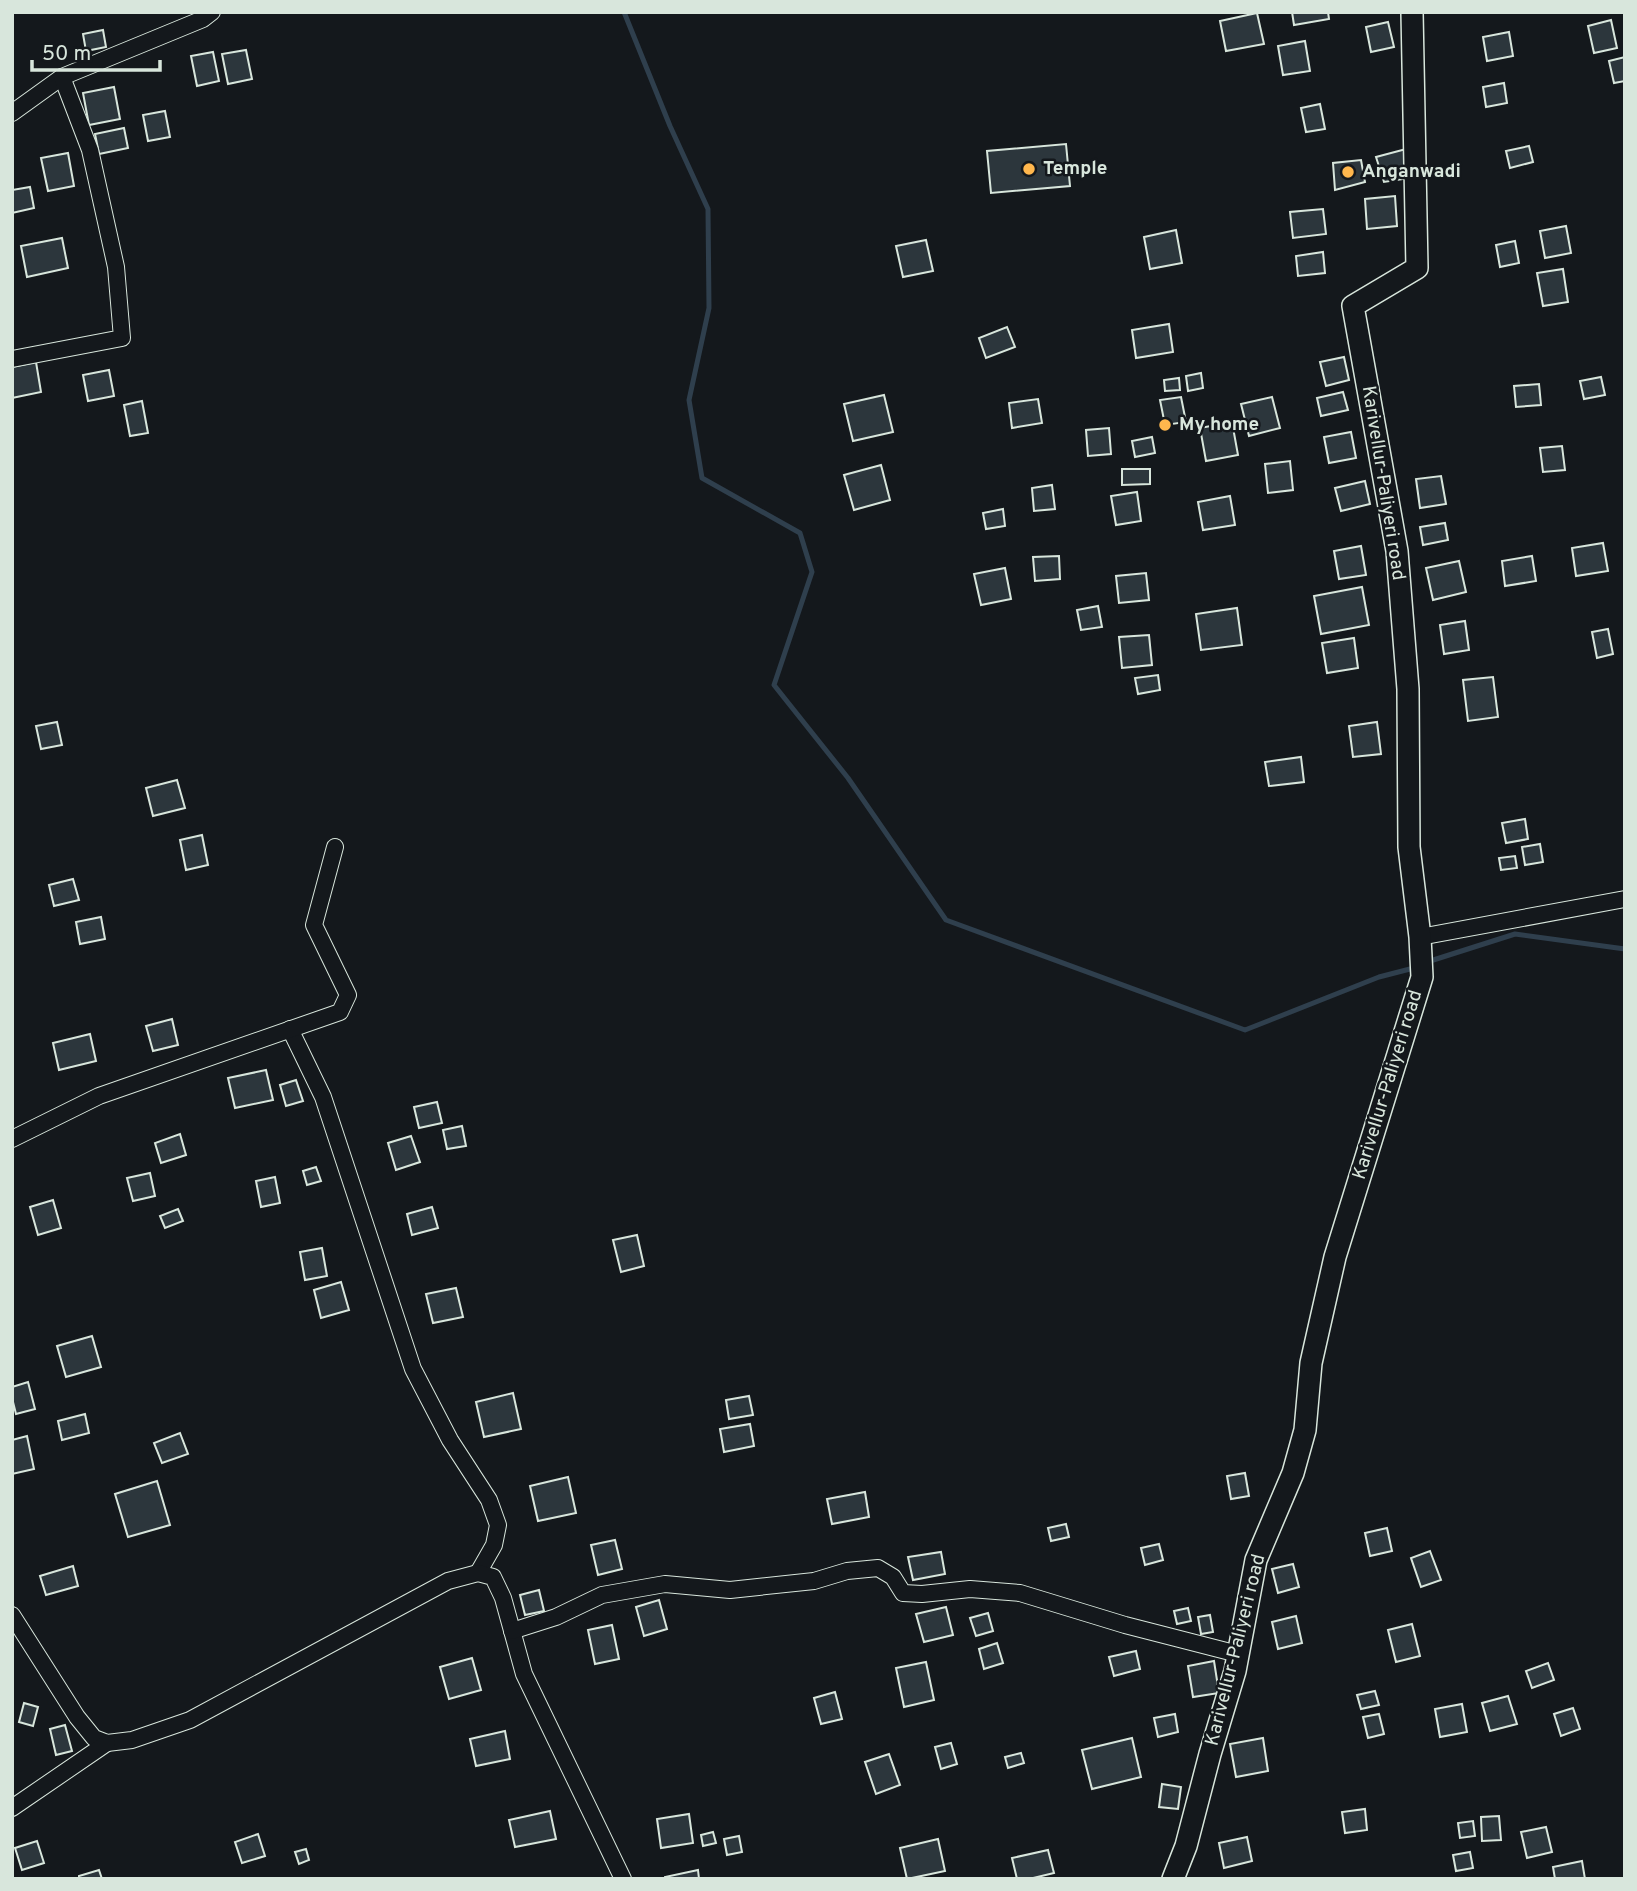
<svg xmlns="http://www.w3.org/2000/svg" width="1637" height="1891" viewBox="0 0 1637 1891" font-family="Overpass,sans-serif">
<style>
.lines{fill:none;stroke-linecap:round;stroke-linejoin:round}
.stream{stroke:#2f3f4d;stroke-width:5}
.building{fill:#2c363c;stroke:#d8e6dc;stroke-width:2}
.street-casing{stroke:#d8e6dc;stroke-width:18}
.secondary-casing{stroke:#d8e6dc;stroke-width:24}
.street{stroke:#14181c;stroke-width:16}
.secondary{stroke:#14181c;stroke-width:21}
.poi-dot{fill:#ffb74d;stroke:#14181c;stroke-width:2.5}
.labels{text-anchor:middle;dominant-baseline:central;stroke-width:5;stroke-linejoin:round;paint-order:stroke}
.poi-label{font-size:19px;font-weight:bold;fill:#d8e6dc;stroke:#14181c;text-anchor:start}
.street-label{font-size:19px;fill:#d8e6dc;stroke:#14181c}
</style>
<rect width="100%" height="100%" fill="#14181c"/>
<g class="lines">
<!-- stream -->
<g class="stream">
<path d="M624,12L670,126L708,209L709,308L689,400L702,478L800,533L812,572L774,685L848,778L946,920L1245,1030L1379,977L1410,969"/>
<path d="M1427,962L1515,934L1625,949"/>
</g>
</g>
<!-- building -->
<g class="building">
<path d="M1292,12H1328L1329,19L1294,25Z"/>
<path d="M1257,13L1264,44L1226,51L1220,21Z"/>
<path d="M1611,20L1617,48L1594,53L1588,26Z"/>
<path d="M1388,22L1394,47L1371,52L1366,27Z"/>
<path d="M103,30L106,47L86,51L83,34Z"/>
<path d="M1509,32L1513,56L1487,61L1483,37Z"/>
<path d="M1305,41L1310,71L1283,75L1278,46Z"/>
<path d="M246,50L252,79L228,84L222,54Z"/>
<path d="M213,52L219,81L197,86L191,56Z"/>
<path d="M1625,57V81L1614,83L1609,61Z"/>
<path d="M1504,83L1507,103L1486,107L1483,87Z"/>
<path d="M114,87L120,119L89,125L83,93Z"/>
<path d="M1320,104L1325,129L1306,132L1301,108Z"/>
<path d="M165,111L170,137L148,141L143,115Z"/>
<path d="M124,128L128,148L99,154L95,134Z"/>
<path d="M1066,144L1070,186L991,193L987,151Z"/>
<path d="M1529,146L1533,162L1510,168L1506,151Z"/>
<path d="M1406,149L1410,178L1384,182L1376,157Z"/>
<path d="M68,153L74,186L48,191L41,158Z"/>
<path d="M1361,160L1365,182L1335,190L1333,163Z"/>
<path d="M30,187L34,208L12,213V190Z"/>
<path d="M1395,196L1397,226L1367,229L1365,199Z"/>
<path d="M1323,209L1326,234L1293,238L1290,212Z"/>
<path d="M1566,226L1571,253L1545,258L1540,231Z"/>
<path d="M1176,230L1182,263L1150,269L1144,237Z"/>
<path d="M62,238L68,268L27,277L21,246Z"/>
<path d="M926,240L933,271L903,277L896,246Z"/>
<path d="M1515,241L1519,263L1500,267L1496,245Z"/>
<path d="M1323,252L1325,273L1298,276L1296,256Z"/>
<path d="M1563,269L1568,302L1543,306L1537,273Z"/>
<path d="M1169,324L1173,352L1136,358L1132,330Z"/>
<path d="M1007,327L1015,347L986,358L979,338Z"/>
<path d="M1344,357L1349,380L1326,386L1320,362Z"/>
<path d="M36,362L41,392L12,398V367Z"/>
<path d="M109,370L114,396L88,401L83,375Z"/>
<path d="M1201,373L1203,388L1188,391L1186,376Z"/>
<path d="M1601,377L1605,395L1584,399L1580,381Z"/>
<path d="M1179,378L1180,390L1165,391L1164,380Z"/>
<path d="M1539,384L1541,405L1516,407L1514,386Z"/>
<path d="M1343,392L1348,410L1321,416L1317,398Z"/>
<path d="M884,395L893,432L853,441L844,404Z"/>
<path d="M1181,397L1186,422L1165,425L1160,400Z"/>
<path d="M1272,397L1280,428L1249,436L1241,404Z"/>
<path d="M1038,399L1042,423L1012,428L1009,403Z"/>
<path d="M142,401L148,433L130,436L124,405Z"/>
<path d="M1232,422L1238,455L1206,461L1200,428Z"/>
<path d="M1109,428L1111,454L1088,456L1086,430Z"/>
<path d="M1351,432L1356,458L1329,463L1324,437Z"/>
<path d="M1152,437L1155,453L1135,457L1132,441Z"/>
<path d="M1562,446L1565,470L1543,472L1540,448Z"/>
<path d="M1290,461L1293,490L1268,493L1265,464Z"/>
<path d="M881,465L890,500L854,510L844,475Z"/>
<path d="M1122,469H1150V484L1122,485Z"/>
<path d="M1441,476L1446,504L1420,508L1416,479Z"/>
<path d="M1365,481L1370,504L1341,511L1335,488Z"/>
<path d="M1052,485L1055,509L1034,511L1032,488Z"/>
<path d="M1137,492L1141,521L1116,525L1111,496Z"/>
<path d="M1230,496L1235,525L1203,530L1198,502Z"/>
<path d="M1003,509L1005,526L986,529L983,513Z"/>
<path d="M1445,523L1448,540L1423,545L1420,527Z"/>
<path d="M1603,543L1608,571L1576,576L1572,548Z"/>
<path d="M1361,546L1366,575L1339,579L1334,551Z"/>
<path d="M1059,556L1060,579L1035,581L1033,557Z"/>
<path d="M1532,556L1536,581L1505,586L1502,561Z"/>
<path d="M1459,561L1466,592L1433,600L1426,568Z"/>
<path d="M1005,568L1011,599L981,605L974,574Z"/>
<path d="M1146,573L1149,600L1119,603L1116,576Z"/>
<path d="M1362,587L1369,625L1321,634L1314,596Z"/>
<path d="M1098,606L1102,627L1081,630L1077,610Z"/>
<path d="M1237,608L1242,645L1201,650L1196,614Z"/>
<path d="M1465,621L1469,650L1444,654L1440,625Z"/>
<path d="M1608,629L1613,654L1597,658L1592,632Z"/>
<path d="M1149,635L1152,665L1122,668L1119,637Z"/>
<path d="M1354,638L1358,668L1327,673L1322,643Z"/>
<path d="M1158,675L1160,690L1138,694L1135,678Z"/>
<path d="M1493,677L1498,717L1468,721L1463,680Z"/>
<path d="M57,722L62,745L41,749L36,726Z"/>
<path d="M1377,722L1381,754L1353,757L1349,726Z"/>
<path d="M1301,757L1304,782L1269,786L1265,762Z"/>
<path d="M177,780L185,808L153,816L146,788Z"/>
<path d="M1525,819L1528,839L1506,843L1502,823Z"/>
<path d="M202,835L208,865L186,870L180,840Z"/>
<path d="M1540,844L1543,862L1525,865L1522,847Z"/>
<path d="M1515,856L1517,868L1501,870L1499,858Z"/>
<path d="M73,879L79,900L54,906L49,885Z"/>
<path d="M101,917L105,939L80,944L76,922Z"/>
<path d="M172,1019L178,1045L153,1051L146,1026Z"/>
<path d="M90,1034L96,1061L59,1070L53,1043Z"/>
<path d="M266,1070L273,1100L235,1108L228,1078Z"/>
<path d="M296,1080L303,1101L286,1106L280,1085Z"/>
<path d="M437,1102L442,1123L419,1128L414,1107Z"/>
<path d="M462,1126L466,1146L447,1149L443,1130Z"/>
<path d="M180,1134L186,1155L161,1163L155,1143Z"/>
<path d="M411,1136L420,1162L396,1170L388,1143Z"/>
<path d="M316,1167L321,1181L307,1185L303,1171Z"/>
<path d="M150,1173L155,1196L133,1201L127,1178Z"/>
<path d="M275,1177L280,1203L261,1207L256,1181Z"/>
<path d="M53,1200L61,1228L38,1235L30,1207Z"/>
<path d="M432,1207L438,1228L412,1235L407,1214Z"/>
<path d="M178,1209L183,1221L165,1228L160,1216Z"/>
<path d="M637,1235L644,1266L621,1272L613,1240Z"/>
<path d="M322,1248L327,1276L305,1280L300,1252Z"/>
<path d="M341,1282L349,1310L321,1318L314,1290Z"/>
<path d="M456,1288L463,1317L433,1323L426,1294Z"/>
<path d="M92,1336L101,1367L66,1377L57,1346Z"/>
<path d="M28,1382L35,1409L16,1414L12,1398V1387Z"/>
<path d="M513,1393L521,1429L484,1437L476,1402Z"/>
<path d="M749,1396L753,1415L729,1419L726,1400Z"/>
<path d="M85,1414L89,1433L62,1440L58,1421Z"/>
<path d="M750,1424L754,1446L724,1452L720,1429Z"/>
<path d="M180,1433L188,1454L162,1463L154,1443Z"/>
<path d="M27,1436L34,1469L12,1474V1440Z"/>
<path d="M1245,1473L1249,1496L1231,1499L1227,1476Z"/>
<path d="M568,1477L576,1513L538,1521L530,1486Z"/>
<path d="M157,1481L170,1525L128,1537L115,1494Z"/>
<path d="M865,1492L869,1517L832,1524L827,1499Z"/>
<path d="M1066,1524L1069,1537L1051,1541L1048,1528Z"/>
<path d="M1387,1528L1392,1551L1370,1556L1365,1533Z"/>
<path d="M615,1540L622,1569L598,1575L591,1545Z"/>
<path d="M1159,1544L1163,1560L1145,1565L1141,1548Z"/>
<path d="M1430,1551L1441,1580L1421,1587L1411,1558Z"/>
<path d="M941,1552L945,1574L913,1580L908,1557Z"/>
<path d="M1293,1564L1299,1587L1278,1593L1272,1569Z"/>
<path d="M73,1566L78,1586L46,1595L40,1576Z"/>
<path d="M539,1590L544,1611L525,1615L520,1595Z"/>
<path d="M659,1600L667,1629L644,1636L636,1607Z"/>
<path d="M946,1607L953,1635L924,1642L916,1614Z"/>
<path d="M1188,1608L1191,1621L1177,1624L1174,1611Z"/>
<path d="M988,1613L993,1631L976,1636L970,1618Z"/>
<path d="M1210,1615L1213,1632L1201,1634L1198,1617Z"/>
<path d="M1296,1616L1302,1643L1278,1649L1272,1622Z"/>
<path d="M1412,1624L1420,1656L1396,1662L1388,1630Z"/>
<path d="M612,1625L619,1659L595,1664L588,1630Z"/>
<path d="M997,1643L1003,1663L984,1669L979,1649Z"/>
<path d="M1136,1651L1140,1669L1114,1676L1109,1657Z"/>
<path d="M472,1658L481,1690L449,1699L440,1667Z"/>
<path d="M1214,1661L1219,1693L1193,1697L1188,1666Z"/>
<path d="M926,1662L934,1700L904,1707L896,1668Z"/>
<path d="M1548,1663L1554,1680L1532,1688L1526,1671Z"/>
<path d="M1375,1691L1379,1705L1361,1709L1357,1695Z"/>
<path d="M835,1692L842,1719L821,1724L814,1698Z"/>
<path d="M1508,1696L1517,1724L1490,1731L1482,1703Z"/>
<path d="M24,1703L38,1707L33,1726L19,1722Z"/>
<path d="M1462,1704L1467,1732L1440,1737L1435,1709Z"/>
<path d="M1573,1708L1580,1729L1561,1736L1554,1714Z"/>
<path d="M1175,1714L1178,1732L1158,1737L1154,1718Z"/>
<path d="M1379,1714L1384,1734L1368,1738L1363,1717Z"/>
<path d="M65,1725L72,1751L56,1755L50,1729Z"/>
<path d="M505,1731L510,1759L476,1766L470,1739Z"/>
<path d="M1132,1738L1141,1777L1092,1789L1082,1750Z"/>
<path d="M1263,1738L1268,1771L1236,1777L1230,1744Z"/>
<path d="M951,1743L957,1764L941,1769L935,1747Z"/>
<path d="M1021,1753L1024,1763L1008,1768L1005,1757Z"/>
<path d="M889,1754L900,1785L876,1794L865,1762Z"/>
<path d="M1162,1784L1181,1787L1178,1809L1159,1807Z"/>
<path d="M1365,1809L1367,1830L1345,1833L1342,1812Z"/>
<path d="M550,1811L556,1839L515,1847L509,1820Z"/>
<path d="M689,1814L693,1843L661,1848L657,1819Z"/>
<path d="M1499,1816L1501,1840L1482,1841L1481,1817Z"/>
<path d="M1473,1821L1475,1836L1460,1838L1458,1823Z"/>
<path d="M1546,1827L1552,1852L1527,1858L1521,1832Z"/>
<path d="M713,1832L716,1843L703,1846L701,1835Z"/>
<path d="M258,1834L265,1856L242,1863L235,1842Z"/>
<path d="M739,1836L742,1852L727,1855L724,1839Z"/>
<path d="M1247,1837L1252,1861L1224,1868L1219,1843Z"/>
<path d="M938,1839L945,1871L907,1879L900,1848Z"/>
<path d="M37,1841L44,1863L22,1870L15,1848Z"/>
<path d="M306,1849L309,1860L299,1864L295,1852Z"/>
<path d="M1048,1850L1054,1873L1029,1879H1017L1012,1858Z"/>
<path d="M1470,1852L1473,1868L1456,1871L1453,1855Z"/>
<path d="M1582,1861L1585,1879H1555L1553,1867Z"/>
<path d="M99,1870L102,1879H79V1876Z"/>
<path d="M698,1870L699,1879H665V1877Z"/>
</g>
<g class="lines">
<defs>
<g id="street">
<path d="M12,113L62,77L203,19L212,12"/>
<path d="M12,359L122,338L116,267L90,150L62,77"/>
<path d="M1420,937L1625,899"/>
<path d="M290,1029L323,1097L413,1369L450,1440L489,1500L498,1525L494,1545L478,1573"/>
<path d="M12,1139L99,1096L340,1012L348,995L314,925L335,847"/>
<path d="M12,1615L77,1717L94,1738L107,1743L132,1740L190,1720L448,1581L478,1573L493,1577L503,1598L524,1674L623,1879"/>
<path d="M512,1631L556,1617L602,1595L665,1584L730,1590L814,1581L847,1571L878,1568L893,1577L903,1593L922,1594L970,1589L1020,1593L1125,1625L1238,1654"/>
<path d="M12,1808L107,1743"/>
</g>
<path id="secondary" d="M1173,1879L1186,1846L1210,1754L1235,1671L1256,1560L1293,1473L1305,1430L1311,1363L1335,1257L1422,977L1420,937L1409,847L1408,689L1397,551L1353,306L1417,268L1412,12"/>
</defs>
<!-- street casing -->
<use href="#street" class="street-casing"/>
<!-- secondary casing -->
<use href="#secondary" class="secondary-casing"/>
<!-- street -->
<use href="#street" class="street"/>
<!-- secondary -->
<use href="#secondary" class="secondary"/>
</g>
<!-- markers -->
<g class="poi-dot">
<circle cx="1029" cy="169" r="7"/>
<circle cx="1348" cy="172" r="7"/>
<circle cx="1165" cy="425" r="7"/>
</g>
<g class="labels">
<!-- poi labels -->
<g class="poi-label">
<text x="1043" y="169">Temple</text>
<text x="1362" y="172">Anganwadi</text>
<text x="1179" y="425">My home</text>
</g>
<!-- street labels -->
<g class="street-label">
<text transform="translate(1383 483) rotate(81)">Karivellur-Paliyeri road</text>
<text transform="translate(1388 1085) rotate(-73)">Karivellur-Paliyeri road</text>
<text transform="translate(1236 1650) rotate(-76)">Karivellur-Paliyeri road</text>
</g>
</g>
<!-- border -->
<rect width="1637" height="1891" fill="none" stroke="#d8e6dc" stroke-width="28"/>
<!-- scale -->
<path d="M32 60v10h128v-10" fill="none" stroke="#d8e6dc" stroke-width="3.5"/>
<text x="42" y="60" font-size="21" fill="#d8e6dc" stroke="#14181c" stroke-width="5" paint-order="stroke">50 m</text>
</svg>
